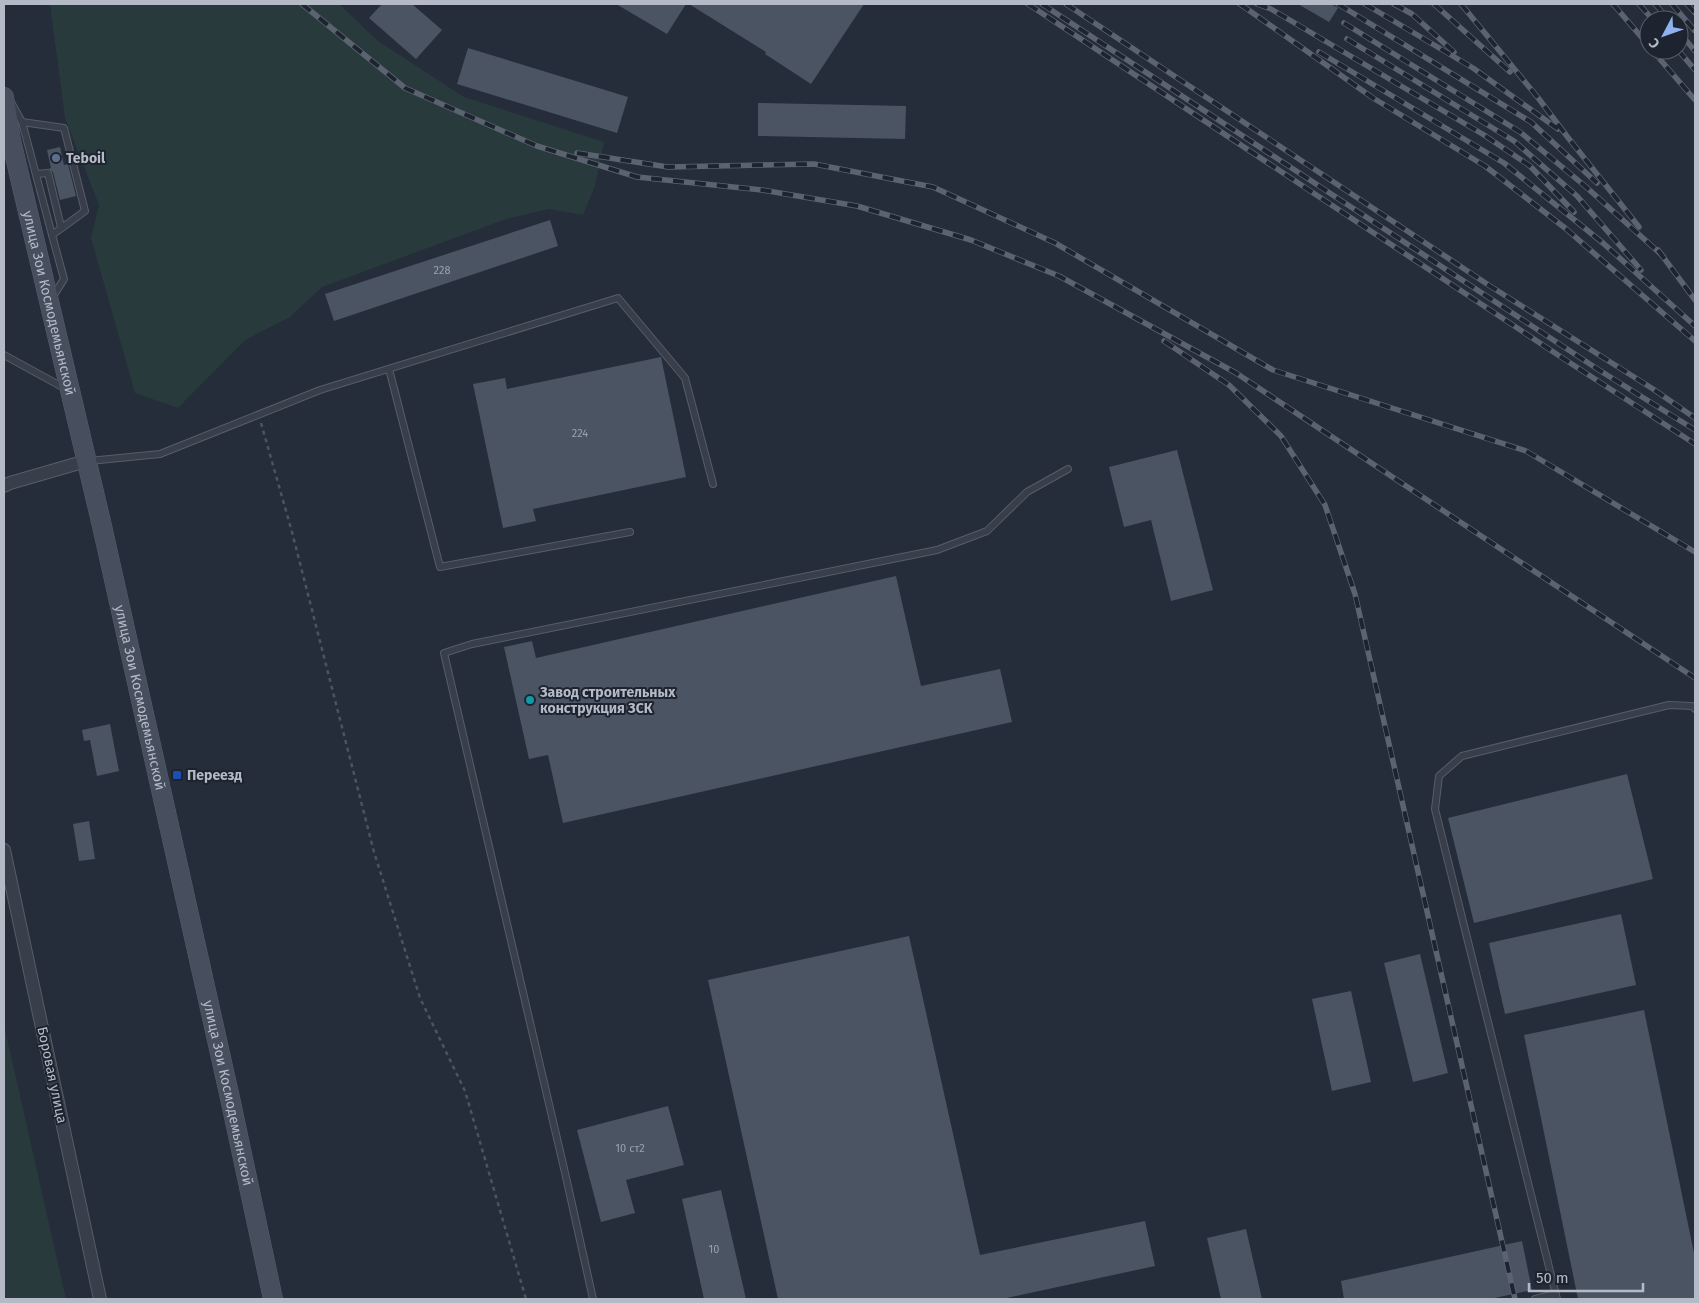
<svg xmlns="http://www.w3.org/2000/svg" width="1699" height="1303" viewBox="0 0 1699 1303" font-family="'Fira Sans',sans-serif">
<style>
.green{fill:#283a3c}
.building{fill:#4b5463}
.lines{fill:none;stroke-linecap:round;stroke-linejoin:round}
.lane-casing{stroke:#575d68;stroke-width:8}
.street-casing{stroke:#575d68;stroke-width:14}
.secondary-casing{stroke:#575d68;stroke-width:20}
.path{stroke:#47575a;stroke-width:2.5;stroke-dasharray:4 4;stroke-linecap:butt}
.lane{stroke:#383f4a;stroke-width:6}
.street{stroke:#383f4a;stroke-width:12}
.secondary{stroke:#474e5d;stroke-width:19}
.rail-casing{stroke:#5b6371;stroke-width:5.5}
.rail{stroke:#1e242f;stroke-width:4;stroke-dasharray:11;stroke-linecap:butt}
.service-dot{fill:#5c6f8a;stroke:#1e242f;stroke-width:2}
.culture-dot{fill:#0f9aa8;stroke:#1e242f;stroke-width:2}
.transit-dot{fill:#1a4fb4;stroke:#1e242f;stroke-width:2}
.labels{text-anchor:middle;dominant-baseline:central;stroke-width:4;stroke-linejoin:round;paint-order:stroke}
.number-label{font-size:11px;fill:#9aa0ad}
.poi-label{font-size:14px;font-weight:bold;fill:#b4bac6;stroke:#1e242f;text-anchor:start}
.street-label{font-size:14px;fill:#b4bac6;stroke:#1e242f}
</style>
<rect width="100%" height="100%" fill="#252d3a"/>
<!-- green -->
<g class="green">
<path d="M50,4H339L378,41L464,97L604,142L595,186L583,215L549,209L506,219L322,287L290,317L245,340L178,408L135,393L91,238L99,205L65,118Z"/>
<path d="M4,1025L66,1299H4Z"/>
</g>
<!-- building -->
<g class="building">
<path d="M382,4H412L442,30L416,59L369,18Z"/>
<path d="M616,4H686L667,34Z"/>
<path d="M689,4H864L811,84L765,54L766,52Z"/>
<path d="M1298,4H1331L1338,8L1329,22Z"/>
<path d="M468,48L628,97L617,133L457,84Z"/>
<path d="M758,103L906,106L905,139L758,136Z"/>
<path d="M60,147L64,165L68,164L76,196L60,200L53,172L49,168H51L47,150Z"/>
<path d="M550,220L558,246L334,321L325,294Z"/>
<path d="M661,357L686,477L533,509L536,521L503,528L473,384L505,378L507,389Z"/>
<path d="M1177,450L1213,590L1171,601L1151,520L1124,527L1109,467Z"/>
<path d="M896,576L921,686L1000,669L1012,722L563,823L548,755L529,759L504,647L532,641L536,658Z"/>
<path d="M110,724L119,771L97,776L90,740L84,741L82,730Z"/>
<path d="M1627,774L1653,879L1474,923L1448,818Z"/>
<path d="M89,821L95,859L79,861L73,824Z"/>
<path d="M1621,914L1636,985L1505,1014L1489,943Z"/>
<path d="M909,936L980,1255L1145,1221L1155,1266L1002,1299H778L708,980Z"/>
<path d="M1420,954L1448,1073L1413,1082L1384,963Z"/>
<path d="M1351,991L1371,1082L1332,1091L1312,999Z"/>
<path d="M1644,1010L1695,1258V1299H1578L1524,1035Z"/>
<path d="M668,1106L684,1165L626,1180L635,1213L601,1222L577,1130Z"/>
<path d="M721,1190L746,1299H704L682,1199Z"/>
<path d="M1246,1229L1262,1299H1221L1207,1238Z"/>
<path d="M1522,1241L1532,1290L1490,1299H1344L1341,1281Z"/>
</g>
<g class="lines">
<defs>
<g id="lane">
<path d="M12,104L22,122L64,128L85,211L52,235L64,279L52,298"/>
<path d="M22,122L52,235"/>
<path d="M36,174L48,173L61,227"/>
<path d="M4,355L66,389"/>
<path d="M389,369L440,567L630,532"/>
<path d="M89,461L160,454L320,390L618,298L685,378L713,484"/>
<path d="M593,1299L566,1177L444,653L472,644L937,550L987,531L1027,492L1068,469"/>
<path d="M1535,1299L1555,1294"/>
<path d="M1557,1299L1435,809L1439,776L1462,756L1669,705L1692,706L1695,709"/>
</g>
<g id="street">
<path d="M4,486L10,483L86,461"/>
<path d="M4,850L100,1299"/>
</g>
<g id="secondary">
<path id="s1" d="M4,97L11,140L102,526L230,1098L273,1299"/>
</g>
</defs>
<!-- lane casing -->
<use href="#lane" class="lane-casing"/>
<!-- street casing -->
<use href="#street" class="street-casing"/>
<!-- secondary casing -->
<use href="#secondary" class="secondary-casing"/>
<!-- path -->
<path class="path" d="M261,423L292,532L374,852L420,998L465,1091L526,1299"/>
<!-- lane -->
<use href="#lane" class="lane"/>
<!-- street -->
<use href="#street" class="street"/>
<!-- secondary -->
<use href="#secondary" class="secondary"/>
<defs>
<g id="rail">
<path d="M302,4L405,88L537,146L637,177L762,190L857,206L971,240L1059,276L1236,373L1695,678"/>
<path d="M1028,4L1561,357L1695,444"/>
<path d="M1042,4L1599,370L1695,430"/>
<path d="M1066,4L1490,286L1653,389L1695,418"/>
<path d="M1240,4L1373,98L1485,166L1565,228L1695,341"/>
<path d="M1257,4L1271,9L1484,135L1530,166L1574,212"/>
<path d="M1338,4L1531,122L1597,183"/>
<path d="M1365,4L1473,68L1558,129"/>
<path d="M1394,4L1412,14L1454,52"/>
<path d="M1434,4L1510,72"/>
<path d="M1461,4L1539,99L1566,135L1639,227"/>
<path d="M1613,4L1649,46"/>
<path d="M1639,4L1653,20"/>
<path d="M1655,4L1669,20"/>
<path d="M1672,4L1695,31"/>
<path d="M1687,4L1695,13"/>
<path d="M1344,23L1520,132L1585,186L1663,256"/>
<path d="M1679,32L1695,51"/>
<path d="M1347,39L1514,141L1577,196L1641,270"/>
<path d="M1652,50L1695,100"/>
<path d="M1678,50L1695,70"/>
<path d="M1319,52L1504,163L1603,243L1695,326"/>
<path d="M577,153L668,167L814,164L933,187L1055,243L1273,370L1526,451L1695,552"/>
<path d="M1658,250L1695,300"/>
<path d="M1164,341L1229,385L1281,436L1325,505L1355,594L1515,1299"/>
</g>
</defs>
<!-- rail casing -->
<use href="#rail" class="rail-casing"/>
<!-- rail -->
<use href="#rail" class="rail"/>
</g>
<!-- markers -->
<circle class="service-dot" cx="56" cy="158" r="5"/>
<circle class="culture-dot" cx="530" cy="700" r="5"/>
<rect class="transit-dot" x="172" y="770" width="10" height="10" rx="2.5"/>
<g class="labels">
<!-- number labels -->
<g class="number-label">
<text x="442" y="270">228</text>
<text x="580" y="433">224</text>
<text x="630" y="1148">10 ст2</text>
<text x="714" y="1249">10</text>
</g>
<!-- poi labels -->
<g class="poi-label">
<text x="66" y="158">Teboil</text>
<text x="540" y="692">Завод строительных<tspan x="540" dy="16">конструкция ЗСК</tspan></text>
<text x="187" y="775">Переезд</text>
</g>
<!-- street labels -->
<g class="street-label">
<text stroke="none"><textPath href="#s1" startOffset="211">улица Зои Космодемьянской</textPath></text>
<text stroke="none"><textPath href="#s1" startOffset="616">улица Зои Космодемьянской</textPath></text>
<text transform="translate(52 1075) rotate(78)">Боровая улица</text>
<text stroke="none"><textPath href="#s1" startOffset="1021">улица Зои Космодемьянской</textPath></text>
</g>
</g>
<!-- border -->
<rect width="1699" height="1303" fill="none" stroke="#b4bac6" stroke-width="10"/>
<!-- north arrow -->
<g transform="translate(1664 35) rotate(229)"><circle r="24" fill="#1e242f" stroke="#5a606b"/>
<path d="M0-4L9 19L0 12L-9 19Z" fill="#90b1ef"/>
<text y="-8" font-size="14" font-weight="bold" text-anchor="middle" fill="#b4bac6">С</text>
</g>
<!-- scale -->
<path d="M1529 1283v8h114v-8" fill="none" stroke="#b4bac6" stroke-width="2.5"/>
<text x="1536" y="1283" font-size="15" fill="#b4bac6" stroke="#1e242f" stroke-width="4" paint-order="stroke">50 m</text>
</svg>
